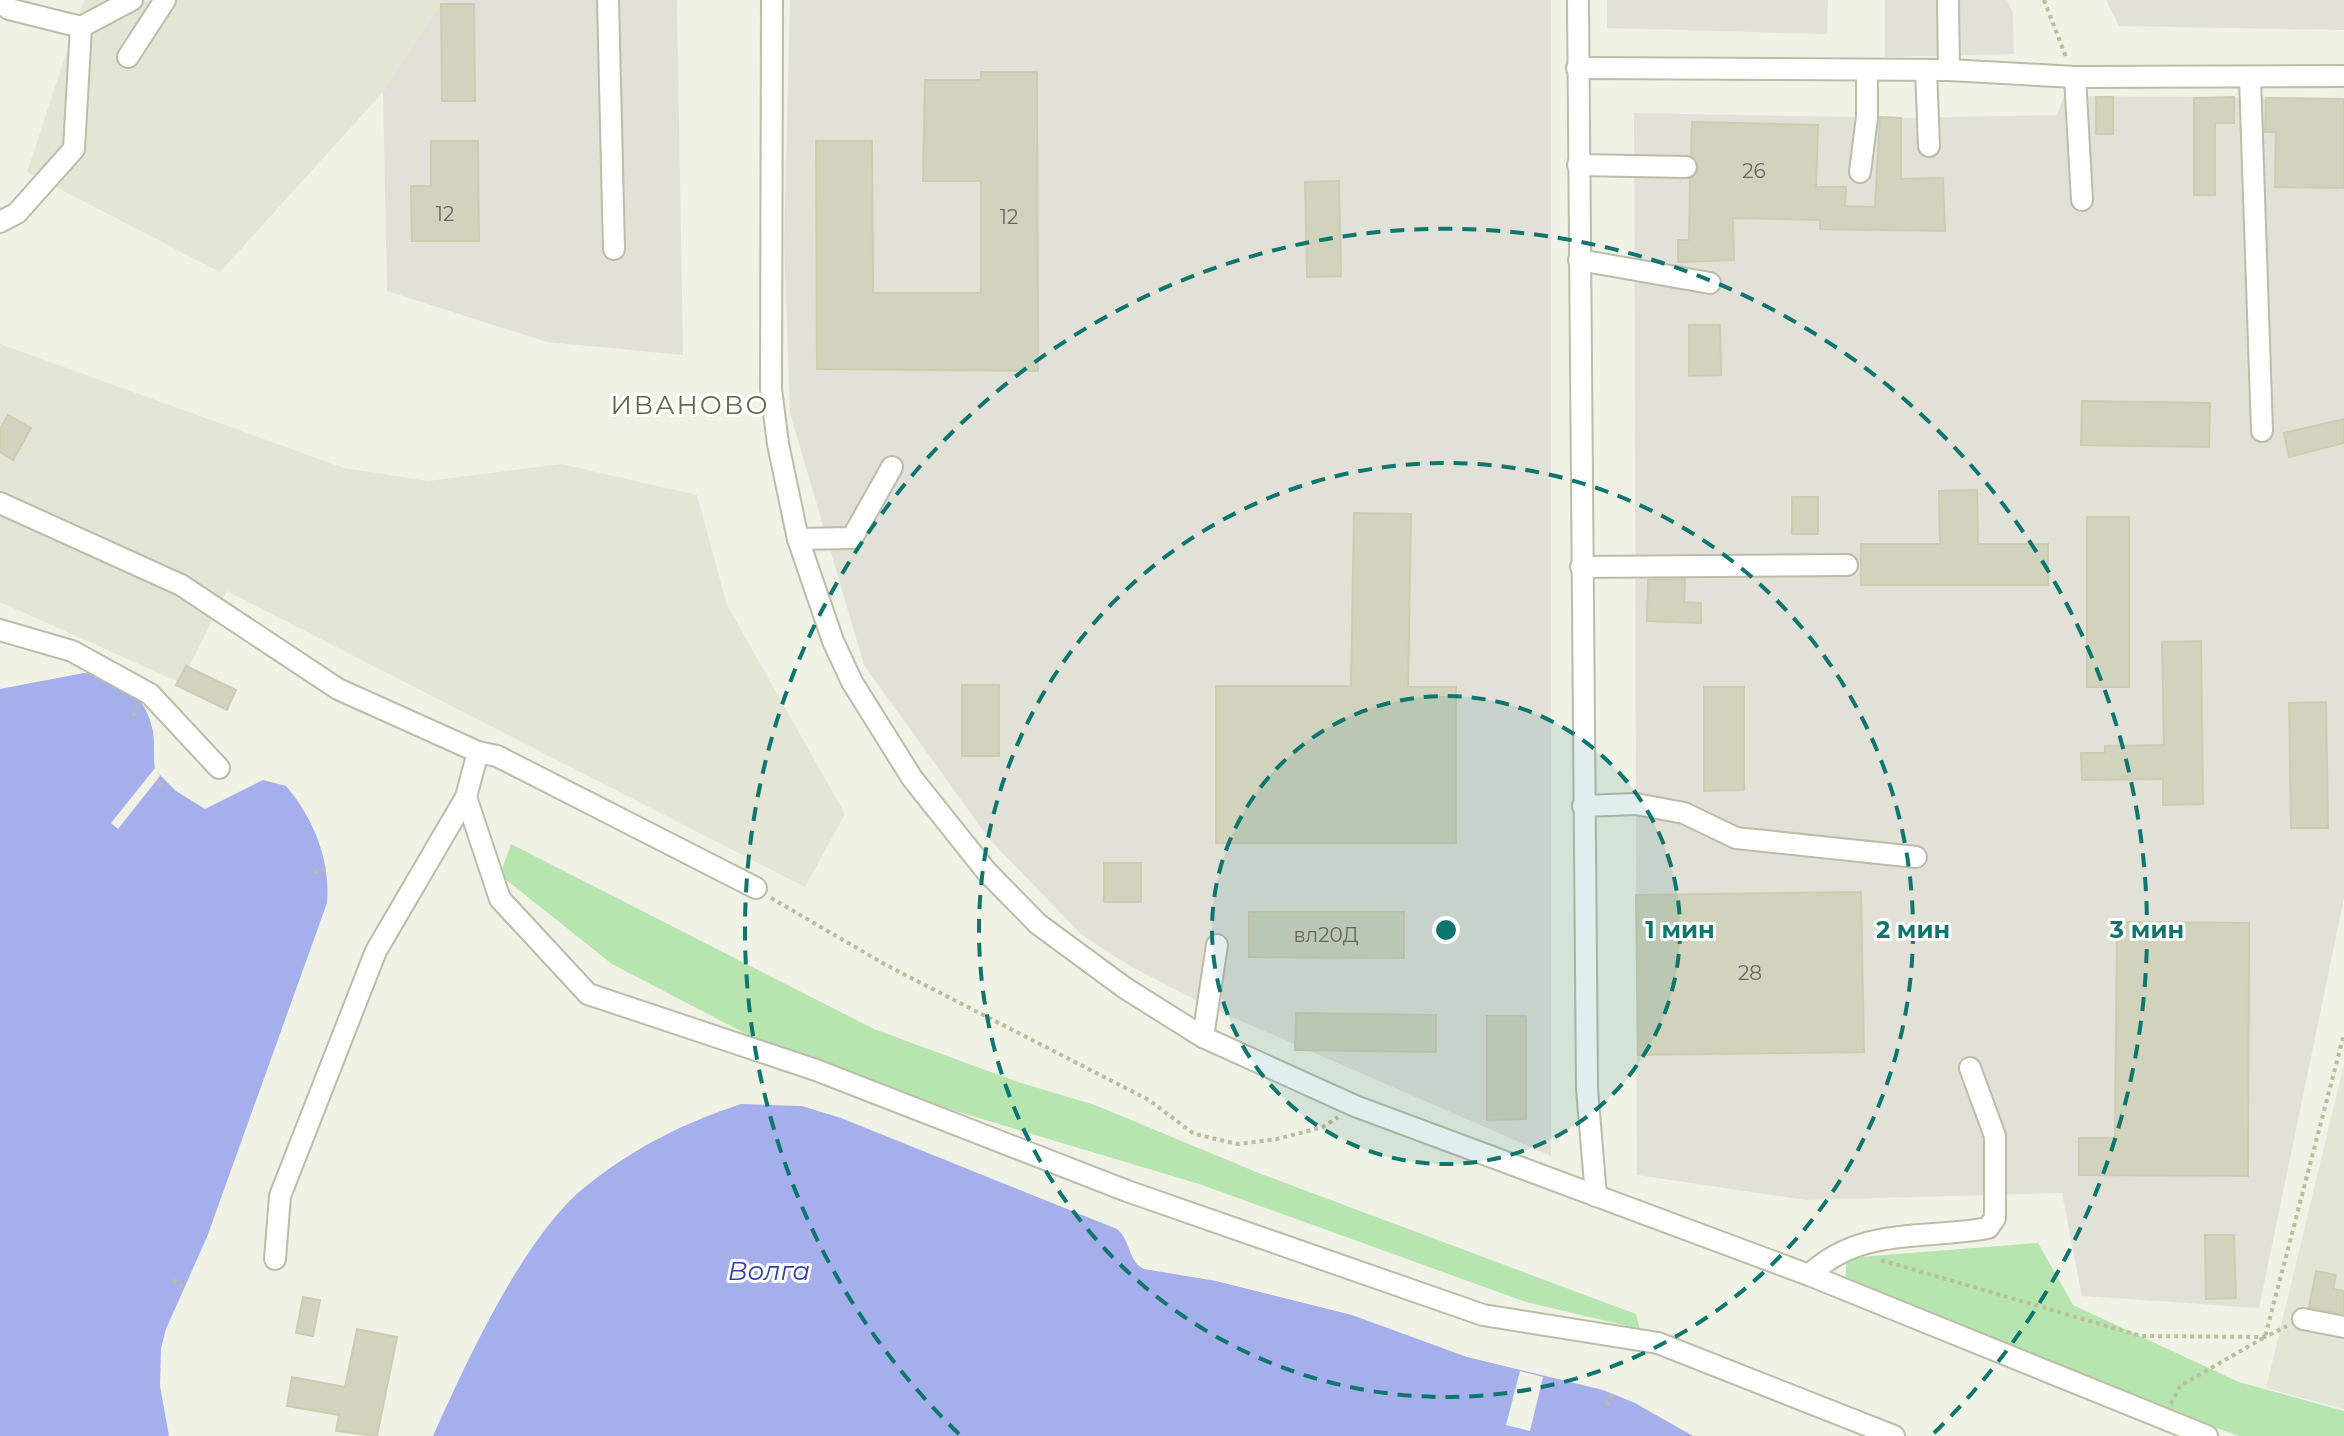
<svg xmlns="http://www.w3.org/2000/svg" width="2344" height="1436" viewBox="0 0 2344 1436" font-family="Montserrat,sans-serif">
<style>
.residential{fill:#e3e6d4}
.industrial{fill:#e1e1d8}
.green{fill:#b6e5b0}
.water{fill:#a5afec}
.pier{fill:#f0f2e6}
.building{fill:#d2d3bc;stroke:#cccdb0;stroke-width:2}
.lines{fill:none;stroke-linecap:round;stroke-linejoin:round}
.minor-casing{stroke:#bbbda9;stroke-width:24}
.path{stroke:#bbbe9b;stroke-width:4;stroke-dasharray:4 4;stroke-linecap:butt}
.minor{stroke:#fff;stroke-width:20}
.ring{fill:none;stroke:#0f766e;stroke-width:4;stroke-dasharray:14 10}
.labels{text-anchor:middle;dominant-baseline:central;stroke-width:6;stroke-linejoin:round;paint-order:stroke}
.number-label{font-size:20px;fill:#686858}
.neighbourhood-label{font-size:26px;letter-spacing:2px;fill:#65674d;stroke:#fff}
.water-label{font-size:26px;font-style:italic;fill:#3443ab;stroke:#fff}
.centre{fill:#0f766e;stroke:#fff;stroke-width:4}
.ring-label{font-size:24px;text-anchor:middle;font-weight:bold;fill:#0f766e;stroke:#fff;stroke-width:6;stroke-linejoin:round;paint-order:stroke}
</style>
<rect width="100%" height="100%" fill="#f0f2e6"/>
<!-- residential -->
<g class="residential">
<path d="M84,0H443L383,92L220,272L27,172Z"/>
<path d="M0,344L344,468L428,481L561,464L697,495L727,605L845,814L805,887L227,591L181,683L0,602Z"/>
<path d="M2344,1064V1409L2266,1388Z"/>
</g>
<!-- industrial -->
<g class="industrial">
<path d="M443,0H677L683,355L547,342L387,291L383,92Z"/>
<path d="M790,0H1551V1156L1209,1007L1130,966L1082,935L990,840L864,665L790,413L784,243Z"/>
<path d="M1607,0H1828L1827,34L1607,28Z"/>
<path d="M1885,0H2007L2013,13L2014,54L1885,57Z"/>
<path d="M2106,0H2344V30L2119,26Z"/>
<path d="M2064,96L2344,98V898L2259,1308L2082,1296L2062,1193L1806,1200L1637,1175L1634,113L1901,118L2057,115Z"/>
</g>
<!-- green -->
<g class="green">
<path d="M511,844L874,1029L1018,1082L1095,1105L1261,1174L1636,1314L1640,1329L1526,1302L1199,1184L942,1107L754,1038L612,964L500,875Z"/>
<path d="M2038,1243L2073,1305L2239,1382L2344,1411V1436H2239L2140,1401L1845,1281L1847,1258Z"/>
</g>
<!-- water -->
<g class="water">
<path d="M84,673C119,674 147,696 153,732C155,745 153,757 155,770L176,791L205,809L263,780L286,786C313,817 331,861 327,903L207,1237L166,1329L161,1348L160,1386L169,1436H0V689Z"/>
<path d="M741,1104L802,1106L841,1118L1117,1229C1131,1240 1128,1262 1144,1269L1216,1281L1352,1315L1467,1357L1603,1390L1635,1403L1693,1436H433C466,1363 523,1237 585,1187C632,1149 683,1123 741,1104Z"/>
</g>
<!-- pier -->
<g class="pier">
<path d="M155,768L160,776L118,829L111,823Z"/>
<path d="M1520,1371L1543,1377L1530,1431L1506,1425Z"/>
</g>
<!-- building -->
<g class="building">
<path d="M441,4H474L475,101H442Z"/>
<path d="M981,72H1037L1038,371L817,369L816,141H872L873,293H981V181H923L925,80H981Z"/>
<rect x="2096" y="97" width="17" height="37"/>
<path d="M2234,97V123H2215V195H2194V98Z"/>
<path d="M2266,98L2344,99V188L2275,187L2276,132H2265Z"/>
<path d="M1880,117L1901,118V179L1943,178L1945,231L1820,229V220L1733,218L1734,260L1678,262V240H1689L1690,179L1699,168L1691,155L1692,122L1818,125L1816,187H1846L1845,206L1875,207Z"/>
<path d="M431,141H478L479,241H412L411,186H431Z"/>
<path d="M1339,181L1341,276L1307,277L1305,182Z"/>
<path d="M1689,325H1720L1721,375L1689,376Z"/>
<path d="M2082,401L2210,403L2209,447L2081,445Z"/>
<path d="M8,415L31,428L13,460L0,452V429Z"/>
<path d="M2344,419V443L2289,457L2284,433Z"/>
<path d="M1977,490L1978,544H2048V585H1861V544H1940L1939,491Z"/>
<rect x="1792" y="497" width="26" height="37"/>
<path d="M1354,513L1411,514L1408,687H1456V843H1216V686H1351Z"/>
<rect x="2087" y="517" width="42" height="170"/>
<path d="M1685,579L1684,602L1701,603V623L1647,621L1648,580Z"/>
<path d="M2201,641L2203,804L2163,805V779L2082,780L2081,753H2105V746L2164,745L2162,642Z"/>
<path d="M186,666L236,690L227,710L176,685Z"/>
<rect x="962" y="685" width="37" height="71"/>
<path d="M1704,687H1744V790L1704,791Z"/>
<path d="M2326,702L2328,828H2291L2289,703Z"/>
<rect x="1104" y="863" width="37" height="39"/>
<path d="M1861,892L1864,1052L1638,1055L1636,895Z"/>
<path d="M1249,912H1404V958L1249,957Z"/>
<path d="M2117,922L2249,923L2248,1176L2079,1175V1138H2115Z"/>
<path d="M1296,1013L1436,1015V1052L1295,1050Z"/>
<path d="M1487,1016H1526V1119L1487,1120Z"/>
<path d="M2205,1235H2234L2236,1298L2206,1299Z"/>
<path d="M2316,1271L2336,1275L2333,1289L2344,1291V1314L2309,1307Z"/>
<path d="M303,1297L320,1300L313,1336L296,1333Z"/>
<path d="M357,1329L397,1337L377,1436L336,1431L339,1415L287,1406L292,1377L345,1387Z"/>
</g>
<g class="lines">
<defs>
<g id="minor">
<path d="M608,0L614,249"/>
<path d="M772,0L771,389L778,444L798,539L833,641L852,682L912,778L987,872L1038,924L1125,988L1203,1037L1355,1106L1809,1275L2207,1436"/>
<path d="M1578,0L1587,1089L1596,1196"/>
<path d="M1948,0L1949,70"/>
<path d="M0,2L9,9L81,27"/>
<path d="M128,57L165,0"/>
<path d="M1577,68L1949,70L2075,77L2344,76"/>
<path d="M1926,70L1929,146"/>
<path d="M2075,77L2082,200"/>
<path d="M2250,78L2262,431"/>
<path d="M1578,165L1686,167"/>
<path d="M1860,172L1867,117V70"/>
<path d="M0,222L17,213L74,149L81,27L132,0"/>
<path d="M1579,260L1710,283"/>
<path d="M0,503L181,585L338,689L478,752L497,756L756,888"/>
<path d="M798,539L852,538L892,467"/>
<path d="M1581,567L1847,565"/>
<path d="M0,630L72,651L150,694L219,768"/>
<path d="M466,797L500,899L588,994L816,1070L1127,1191L1483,1315L1658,1343L1894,1436"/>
<path d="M1583,806L1636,804L1684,813L1736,838L1916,857"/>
<path d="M1203,1037L1217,945"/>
<path d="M275,1259L280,1196L376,951L466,797L478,752"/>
<path d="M1809,1275C1861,1226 1923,1240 1988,1228L1995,1218V1136L1970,1068"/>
<path d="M2303,1319L2344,1327"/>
</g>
</defs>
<!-- minor casing -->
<use href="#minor" class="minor-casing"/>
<!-- path -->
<g class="path">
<path d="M2044,0L2066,57"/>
<path d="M133,716L138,707"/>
<path d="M159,786L162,779"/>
<path d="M314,872L327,869"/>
<path d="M771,898L886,965L1149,1100L1194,1134L1238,1144L1277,1139L1323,1127L1338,1117"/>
<path d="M1881,1260L2141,1336L2265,1337L2287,1326"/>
<path d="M173,1280L186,1289"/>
<path d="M2171,1404L2180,1386L2265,1337L2344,1034"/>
<path d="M1607,1405L1611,1394"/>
</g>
<!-- minor -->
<use href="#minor" class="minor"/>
</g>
<!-- distance rings -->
<circle cx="1446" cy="930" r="234" fill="#0f766e" fill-opacity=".12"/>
<g class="ring">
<circle cx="1446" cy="930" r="234"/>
<circle cx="1446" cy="930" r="467"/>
<path d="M959 1434A701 701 0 1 1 1933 1434"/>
</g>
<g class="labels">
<!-- number labels -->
<g class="number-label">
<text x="1754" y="171">26</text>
<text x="445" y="214">12</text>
<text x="1009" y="217">12</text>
<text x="1326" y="935">вл20Д</text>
<text x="1750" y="973">28</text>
</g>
<!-- neighbourhood labels -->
<g class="neighbourhood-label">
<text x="690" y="405">ИВАНОВО</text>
</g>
<!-- water labels -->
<g class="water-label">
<text x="769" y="1271">Волга</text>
</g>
</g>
<circle cx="1446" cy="930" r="12" class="centre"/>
<g class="ring-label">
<text x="1680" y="938">1 мин</text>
<text x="1913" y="938">2 мин</text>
<text x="2147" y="938">3 мин</text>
</g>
</svg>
